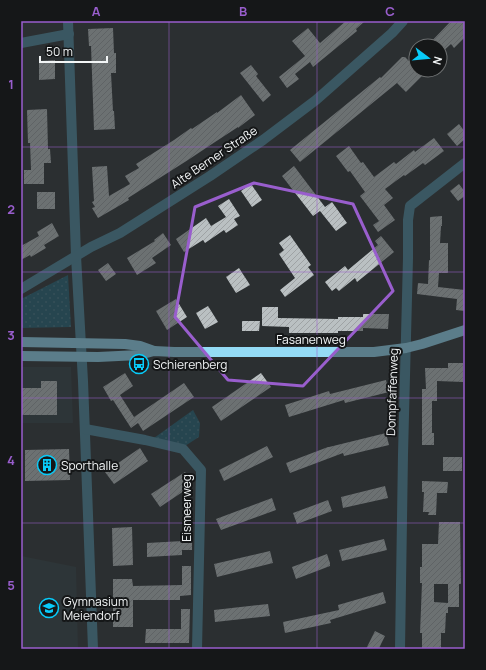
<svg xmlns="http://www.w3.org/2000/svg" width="486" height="670" viewBox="0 0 486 670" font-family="Manrope,sans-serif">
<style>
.built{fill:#303c40}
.green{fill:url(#green-dots)}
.building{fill:url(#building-hatch);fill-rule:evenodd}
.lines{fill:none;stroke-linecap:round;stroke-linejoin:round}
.minor{stroke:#4c889d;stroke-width:10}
.major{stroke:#94dbf5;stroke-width:10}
.marked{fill:none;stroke:#995ecd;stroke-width:3;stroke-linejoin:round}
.grid{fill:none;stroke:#995ecd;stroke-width:1;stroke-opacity:0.55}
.labels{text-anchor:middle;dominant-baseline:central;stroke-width:4;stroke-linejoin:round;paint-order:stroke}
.street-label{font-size:12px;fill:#f2f5f6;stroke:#151718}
.poi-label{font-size:12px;fill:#f2f5f6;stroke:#151718;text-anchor:start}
.neatline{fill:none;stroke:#995ecd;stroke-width:1.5}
.grid-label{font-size:13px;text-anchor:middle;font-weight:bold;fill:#995ecd}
</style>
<defs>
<pattern id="green-dots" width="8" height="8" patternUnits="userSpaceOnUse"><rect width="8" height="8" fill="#215f73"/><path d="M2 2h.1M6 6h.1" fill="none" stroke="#427788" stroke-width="1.8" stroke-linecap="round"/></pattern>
<pattern id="building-hatch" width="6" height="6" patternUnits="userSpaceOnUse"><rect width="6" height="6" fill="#bac0c2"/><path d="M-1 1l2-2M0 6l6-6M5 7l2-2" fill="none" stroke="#9ea2a4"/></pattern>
</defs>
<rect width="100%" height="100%" fill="#2b2f31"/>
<!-- built -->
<g class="built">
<path d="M21,367H71L73,423H21Z"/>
<path d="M21,556L76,567L78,649H21Z"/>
</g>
<!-- green -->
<g class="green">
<path d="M68,275L71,327L21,328V299Z"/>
<path d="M193,410L200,423L199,437L185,446L154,438Z"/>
</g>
<!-- building -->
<g class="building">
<path d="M346,21H365L356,29L357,31L313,67L310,62L295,74L299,79L287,88L279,77L305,56L292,41L308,28L320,43Z"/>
<path d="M451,21H465V37L454,48L451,44L440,54V46H427Z"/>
<path d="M113,28L114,53H116V73H111L113,111H114L115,129L94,130L91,46H89L88,29Z"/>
<path d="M402,57H405L416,68V70H418L423,75L406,92L397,83L300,162L290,150L380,77L381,78Z"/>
<path d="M55,60V79L39,80V61Z"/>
<path d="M251,65L258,74L256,76L271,95L263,102L240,73Z"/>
<path d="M241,95L255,115L238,128V127L212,144L188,160L128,198L129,200L98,218L92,208L95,207L92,202L94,201L92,167L107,166L109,196L130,184L125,176L139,168L136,164L174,140L191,128L192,129L217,112V113Z"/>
<path d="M47,109L48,149H50L51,163H44V184H24V170H31L30,143H28L27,110Z"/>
<path d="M459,124L465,132V139L457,146L447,134Z"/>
<path d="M434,138L444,151L425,165L423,163L405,176L404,175L385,189L393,198L384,205L395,220L378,232L373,225L379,221L360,196L365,192L350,171L348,172L336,156L349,146L361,163L363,162L374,177L394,162L396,164L414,150L415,152Z"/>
<path d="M294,166L325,207L332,202L347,223L336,231L320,211L313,216L282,176Z"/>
<path d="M251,184L262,200L252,207L241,191Z"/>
<path d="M459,184L465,192V196L458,201L450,191Z"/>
<rect x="37" y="192" width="18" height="17"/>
<path d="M229,199L240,216L234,219L238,225L226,233L224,230L205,243L203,240L184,252L176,239L206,218L211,226L226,217L218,206Z"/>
<path d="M442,216V226H441L440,243H448V273H439L438,287L465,290V311L456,310L457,299L417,294L418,283L428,284L429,260H430V217Z"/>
<path d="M52,223L59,236L44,245L46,248L31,257L30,255L21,260V246L39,236L37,232Z"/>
<path d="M163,233L171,245L152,258L156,263L137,275L127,258L155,241L154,240Z"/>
<path d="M290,235L311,265L308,267L314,275L285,297L280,290L295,278L279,254L284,250L279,243Z"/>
<path d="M381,236L394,252L357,282L355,278L339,291L336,288L332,291L325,282L345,266L348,270L378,245L375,241Z"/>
<path d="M108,263L116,274L106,281L98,270Z"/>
<path d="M239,268L250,285L236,293L226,277Z"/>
<path d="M176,299L187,317L167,330L156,311Z"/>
<path d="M208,306L218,322L205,329L196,313Z"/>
<path d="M262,307H278V318L338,319V317H363V314H389L388,329L363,328V331H338V333H289V327L262,326Z"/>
<path d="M242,321H260L259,331H242Z"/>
<path d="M448,363H463V382L437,381V401H432V433H434V445H422V389H426L425,368H448Z"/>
<path d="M125,373L133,386L120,395L134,417L184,383L194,397L143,431L138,423L131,428L113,400L111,401L103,387Z"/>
<path d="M261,373L271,387L221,421L212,407Z"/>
<path d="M386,380L389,392L345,403L344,400L289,417L285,405L329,391L330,394Z"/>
<path d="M41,381H57V415H21V388H41Z"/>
<path d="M386,433L389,445L344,456L343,453L290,473L286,463L328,447H329Z"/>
<path d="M267,446L273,457L224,481L219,470Z"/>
<path d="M140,448L148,461L114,484L105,472Z"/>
<path d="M69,449L70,480L25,481V450Z"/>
<rect x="443" y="457" width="19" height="14"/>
<path d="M185,472L193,485L160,507L151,494Z"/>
<path d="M422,481L448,482L447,493H437L436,515H428L429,512H423L424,492H422Z"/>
<path d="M385,486L388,498L343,508L341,497Z"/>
<path d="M272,498L276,510L221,530L216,519Z"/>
<path d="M328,500L332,511L297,524L293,513Z"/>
<path d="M183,521H192V550H182V555L147,557V543L183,541Z"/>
<path d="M439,522H460L461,584H459V607H448V613H446L445,633H441V649H422V633H420L422,583H420V567H422V544H438ZM434,584H448V603L434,602Z"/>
<path d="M132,527L133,565L113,566L112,528Z"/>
<path d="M384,539L387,550L342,561L339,550Z"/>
<path d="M270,551L273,563L217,577L214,564Z"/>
<path d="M327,554L330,563V566L296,579L292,567Z"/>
<path d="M182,566H191V595L180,596V600H133V627H113V579H132L133,586L182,585Z"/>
<path d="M383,592L386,603L330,620L331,623L285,633L283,622L339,610L338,605Z"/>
<path d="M268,604L270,616L215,622L214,610Z"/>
<path d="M181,609H190L189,643H145L146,629H181Z"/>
<path d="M375,631L385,636L381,644L379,649H366Z"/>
</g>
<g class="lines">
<!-- minor -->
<g class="minor">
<path d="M68,21L76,256L83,381L93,649"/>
<path d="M21,43L69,34"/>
<path d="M21,289L91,247L120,233L210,176L263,140L316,100L392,33L403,21"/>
<path d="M85,429L145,440L183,449L201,470L197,649"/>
<path d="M400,649L403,454L408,258V220L410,206L465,163"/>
</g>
<!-- major -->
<g class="major">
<path d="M21,342L125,344L140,346L154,351"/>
<path d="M21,356L98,357L139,355L154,351L174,352H374L406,348L422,344L465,330"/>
</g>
</g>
<!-- marked area -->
<path d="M0 0H486V670H0ZM254,183L353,204L393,291L303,386L228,380L175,317L195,207Z" fill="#2b2f31" fill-opacity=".55" fill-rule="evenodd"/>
<path class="marked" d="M254,183L353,204L393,291L303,386L228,380L175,317L195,207Z"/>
<!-- grid -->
<path class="grid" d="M169,21V649M317,21V649M21,147H465M21,272H465M21,398H465M21,523H465"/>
<!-- icons -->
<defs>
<symbol id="bus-ring" viewBox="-11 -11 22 22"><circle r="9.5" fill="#151718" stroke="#08cbf9" stroke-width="1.5"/><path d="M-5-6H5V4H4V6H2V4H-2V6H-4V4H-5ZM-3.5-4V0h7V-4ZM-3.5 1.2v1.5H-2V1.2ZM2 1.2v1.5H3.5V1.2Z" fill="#08cbf9"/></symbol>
<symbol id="building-ring" viewBox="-11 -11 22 22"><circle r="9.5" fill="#151718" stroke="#08cbf9" stroke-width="1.5"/><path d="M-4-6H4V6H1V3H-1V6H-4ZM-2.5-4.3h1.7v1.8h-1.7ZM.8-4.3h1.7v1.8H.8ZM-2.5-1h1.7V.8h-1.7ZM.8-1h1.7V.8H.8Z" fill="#08cbf9"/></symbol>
<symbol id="school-ring" viewBox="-11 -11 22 22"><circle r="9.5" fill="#151718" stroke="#08cbf9" stroke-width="1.5"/><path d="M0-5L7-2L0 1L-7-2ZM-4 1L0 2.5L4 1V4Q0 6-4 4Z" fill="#08cbf9"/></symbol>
</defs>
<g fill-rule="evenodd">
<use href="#bus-ring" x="128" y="353" width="22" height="22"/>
<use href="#building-ring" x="36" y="454" width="22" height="22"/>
<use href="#school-ring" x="38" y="597" width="22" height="22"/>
</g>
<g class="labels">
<!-- street labels -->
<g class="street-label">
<text transform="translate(214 157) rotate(-34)">Alte Berner Straße</text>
<text x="311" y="339">Fasanenweg</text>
<text transform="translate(392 392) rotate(-88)">Dompfaffenweg</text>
<text transform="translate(186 508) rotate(-90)">Eismeerweg</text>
</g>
<!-- poi labels -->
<g class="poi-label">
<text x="153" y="364">Schierenberg</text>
<text x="61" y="465">Sporthalle</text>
<text x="63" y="601">Gymnasium<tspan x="63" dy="14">Meiendorf</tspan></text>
</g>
</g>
<!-- border -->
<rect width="486" height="670" fill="none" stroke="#151718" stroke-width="44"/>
<!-- north arrow -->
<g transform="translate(428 58) rotate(106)"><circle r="19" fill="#151718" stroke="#6d7071"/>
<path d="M0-3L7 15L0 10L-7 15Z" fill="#08cbf9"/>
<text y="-6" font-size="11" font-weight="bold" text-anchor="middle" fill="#f2f5f6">N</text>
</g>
<!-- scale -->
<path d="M40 56v6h67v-6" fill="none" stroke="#f2f5f6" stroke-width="2"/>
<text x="46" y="56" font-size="12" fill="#f2f5f6" stroke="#151718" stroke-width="3" paint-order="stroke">50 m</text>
<rect x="22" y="22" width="442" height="626" class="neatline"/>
<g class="grid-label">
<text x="96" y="16">A</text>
<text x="243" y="16">B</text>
<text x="390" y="16">C</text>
<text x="11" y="89">1</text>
<text x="11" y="214">2</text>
<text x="11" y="340">3</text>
<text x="11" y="465">4</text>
<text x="11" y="590">5</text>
</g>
</svg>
